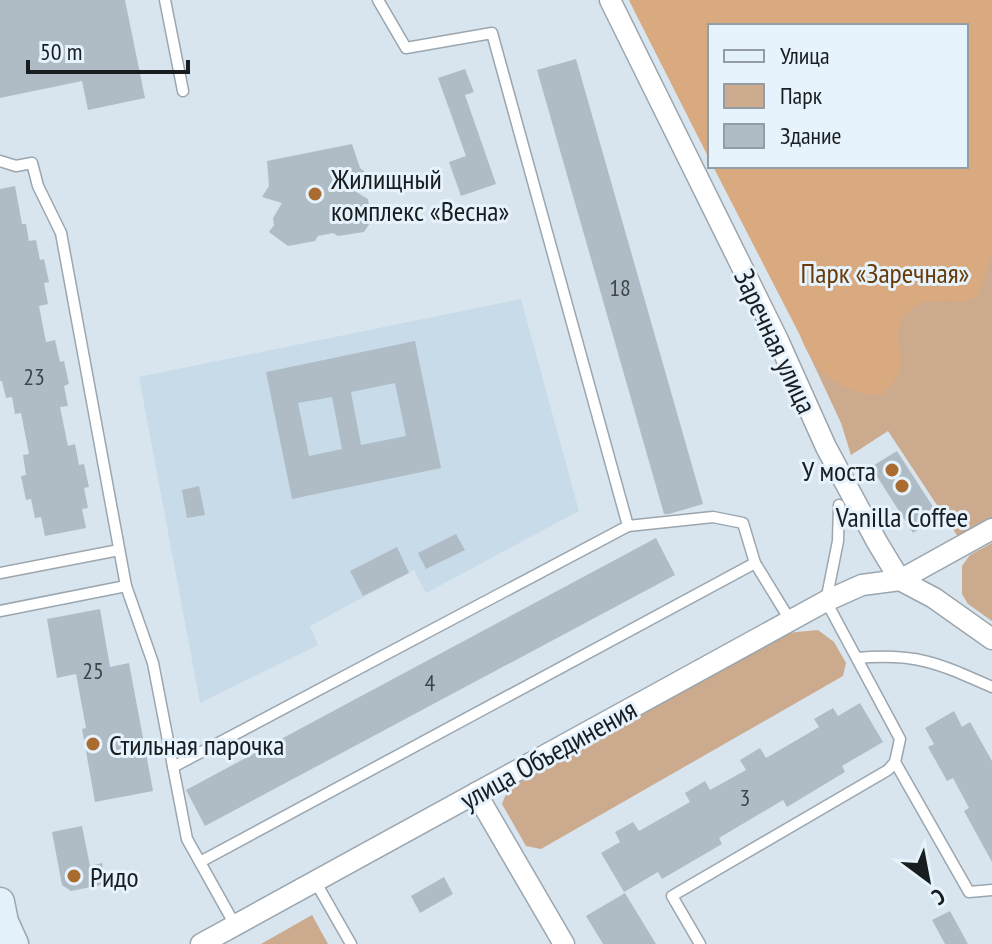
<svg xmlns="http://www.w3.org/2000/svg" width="992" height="944" viewBox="0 0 992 944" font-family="'PT Sans Narrow',sans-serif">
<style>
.built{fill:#c8dbe9}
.green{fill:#cbaa8e}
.forest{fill:#d9a97f}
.building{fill:#b0bcc5;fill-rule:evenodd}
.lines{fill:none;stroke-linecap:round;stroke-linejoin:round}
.lane-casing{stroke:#9ba6af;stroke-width:13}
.street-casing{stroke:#9ba6af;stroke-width:23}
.secondary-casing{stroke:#9ba6af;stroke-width:31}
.lane{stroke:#fff;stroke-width:10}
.street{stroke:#fff;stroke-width:20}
.secondary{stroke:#e3f1fb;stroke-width:28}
.poi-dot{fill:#a96b30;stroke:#e6f2fc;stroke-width:3}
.labels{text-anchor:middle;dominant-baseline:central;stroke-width:6;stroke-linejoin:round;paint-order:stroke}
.number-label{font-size:24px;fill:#3e4549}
.poi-label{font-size:28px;fill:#181d20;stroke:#e6f2fc;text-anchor:start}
.park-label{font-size:28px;fill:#693b08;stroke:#e6f2fc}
.street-label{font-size:28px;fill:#181d20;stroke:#e6f2fc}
</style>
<rect width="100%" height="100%" fill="#d9e5ee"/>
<!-- built -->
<path class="built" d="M521,299L579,511L426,593L414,570L310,626L318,645L200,703L139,377Z"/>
<!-- green -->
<g class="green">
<path d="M629,0H992V519L958,537L888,431L851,455L841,423L800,335L713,166H966V26H710V160Z"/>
<path d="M992,543V621L968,604L962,594V566L970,555Z"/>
<path d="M818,630L834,642L846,663L843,676L541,849L526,846L502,804L508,789L786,633Z"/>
<path d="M312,915L328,944H261Z"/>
</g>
<!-- forest -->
<path class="forest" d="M629,0H992V254C986,267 985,284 977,295C965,311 928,290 909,311C887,334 906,350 900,369C897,380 889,387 882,395C843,395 813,372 800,335L713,166H966V26H710V160Z"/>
<!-- building -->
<g class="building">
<path d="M0,0H125L145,98L88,110L82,81L0,98Z"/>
<path d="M576,59L703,504L669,514H664L537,70Z"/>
<path d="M465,69L474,92L465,95L496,184L461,196L449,162L466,156L438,78Z"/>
<path d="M352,144L360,168L370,176L353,190L368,199L369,207L377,212L364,232L338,236L333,233L318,236L315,241L288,246L269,232L274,225L273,218L282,203L262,197L269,186L267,161Z"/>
<path d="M15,186L22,224H26L29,241L36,240L40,260L44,259L49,282L44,283L48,304L39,306L46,342L55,340L60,362L64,361L69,384L64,386L68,406L60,407L68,446L75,444L79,465L84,464L89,487L84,488L88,508L82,509L86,528L45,536L41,517L35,518L31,499L26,500L21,476L26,475L23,455L29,454L21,413L15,414L12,397L6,398L2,381H0V189Z"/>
<path d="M415,341L441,468L292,499L266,372ZM395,383L406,436L361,445L351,392ZM332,397L342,449L309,456L298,403Z"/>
<path d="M897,451L939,516L913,533L871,467Z"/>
<path d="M199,486L205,515L187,518L182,490Z"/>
<path d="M456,534L465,550L426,569L418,553Z"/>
<path d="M656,538L675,575L205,826L186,790Z"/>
<path d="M397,547L409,573L363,596L350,571Z"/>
<path d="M100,609L110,667L129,663L153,791L95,802L82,729L86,728L76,674L57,678L47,619Z"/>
<path d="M860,703L883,742L842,766L845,772L787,807L783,800L719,838L722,844L662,879L658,872L624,892L601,853L620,842L615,832L633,822L639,831L690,802L685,793L705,781L710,790L746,770L740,760L760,748L766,758L819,727L814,719L833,708L838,716Z"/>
<path d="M954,711L962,727L970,722L992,761V862L964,811L969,808L953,778L947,781L928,747L934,744L925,728Z"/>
<path d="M82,826L90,866L102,863L106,884L71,891L62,885L52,832Z"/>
<path d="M444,877L453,894L420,913L411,896Z"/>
<path d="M625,893L656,944H603L586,916Z"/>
<path d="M950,911L968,944H945L932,920Z"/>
</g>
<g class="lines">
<defs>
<g id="lane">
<path d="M165,0L183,91"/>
<path d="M378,0L406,48L492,33L628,526L713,517L743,523L755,563L790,620"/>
<path d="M0,161L16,166L32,163L38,186L61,233L126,586L153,663L187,839L235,925"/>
<path d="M0,573L119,550"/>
<path d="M0,611L126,586"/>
<path d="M857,658C917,653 938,663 992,687"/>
<path d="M895,762L969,892L992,890"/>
<path d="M173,767L628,526"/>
<path d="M200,862L755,563"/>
<path d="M315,881L351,944"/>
<path d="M700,944L672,896L888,770L895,762L900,739L826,601L838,541L839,505"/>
</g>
<g id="street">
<path d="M610,0L778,340L826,447L877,542L900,580L934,598L992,639"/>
<path d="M476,793L564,944"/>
<path d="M201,944L826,601L862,585L900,580L992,529"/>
</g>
<path id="secondary" d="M0,902L4,922L14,944"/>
</defs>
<!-- lane casing -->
<use href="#lane" class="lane-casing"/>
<!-- street casing -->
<use href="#street" class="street-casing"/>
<!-- secondary casing -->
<use href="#secondary" class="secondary-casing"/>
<!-- lane -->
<use href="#lane" class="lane"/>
<!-- street -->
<use href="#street" class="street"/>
<!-- secondary -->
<use href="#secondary" class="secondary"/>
</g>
<!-- markers -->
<g class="poi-dot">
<circle cx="315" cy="194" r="8"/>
<circle cx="892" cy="470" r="8"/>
<circle cx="902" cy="486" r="8"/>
<circle cx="93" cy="744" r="8"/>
<circle cx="74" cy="876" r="8"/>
</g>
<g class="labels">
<!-- number labels -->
<g class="number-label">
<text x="620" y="287">18</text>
<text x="34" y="376">23</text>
<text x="93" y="670">25</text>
<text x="430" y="682">4</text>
<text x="745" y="797">3</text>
</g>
<!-- poi labels -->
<g class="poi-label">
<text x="331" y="178">Жилищный<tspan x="331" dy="32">комплекс «Весна»</tspan></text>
<text x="876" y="470" text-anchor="end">У моста</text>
<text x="902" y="516" text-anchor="middle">Vanilla Coffee</text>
<text x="109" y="744">Стильная парочка</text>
<text x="90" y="876">Ридо</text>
</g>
<!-- park labels -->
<g class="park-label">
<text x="885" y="272">Парк «Заречная»</text>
</g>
<!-- street labels -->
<g class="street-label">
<text transform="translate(776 341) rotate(65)">Заречная улица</text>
<text transform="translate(548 754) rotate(-29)">улица Объединения</text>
</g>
</g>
<!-- legend -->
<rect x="708" y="24" width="260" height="144" fill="#e6f2fc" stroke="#949da4" stroke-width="2"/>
<rect x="724" y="50" width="40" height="12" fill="#e3f1fb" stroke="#949da4" stroke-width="2"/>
<text x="780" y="64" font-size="24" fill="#181d20">Улица</text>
<rect x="724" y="84" width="40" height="24" fill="#cbaa8e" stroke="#949da4" stroke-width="2"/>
<text x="780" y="104" font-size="24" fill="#181d20">Парк</text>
<rect x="724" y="124" width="40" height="24" fill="#b0bcc5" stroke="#949da4" stroke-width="2"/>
<text x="780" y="144" font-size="24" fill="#181d20">Здание</text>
<!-- north arrow -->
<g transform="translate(928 880) rotate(148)" stroke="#e6f2fc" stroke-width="6" paint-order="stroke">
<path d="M0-6L14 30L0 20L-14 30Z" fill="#181d20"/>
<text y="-12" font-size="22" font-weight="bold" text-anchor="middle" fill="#181d20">С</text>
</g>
<!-- scale -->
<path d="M28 60v12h160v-12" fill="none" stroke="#181d20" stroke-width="4"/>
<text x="40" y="60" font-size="24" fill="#181d20" stroke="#e6f2fc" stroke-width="6" paint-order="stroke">50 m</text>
</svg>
